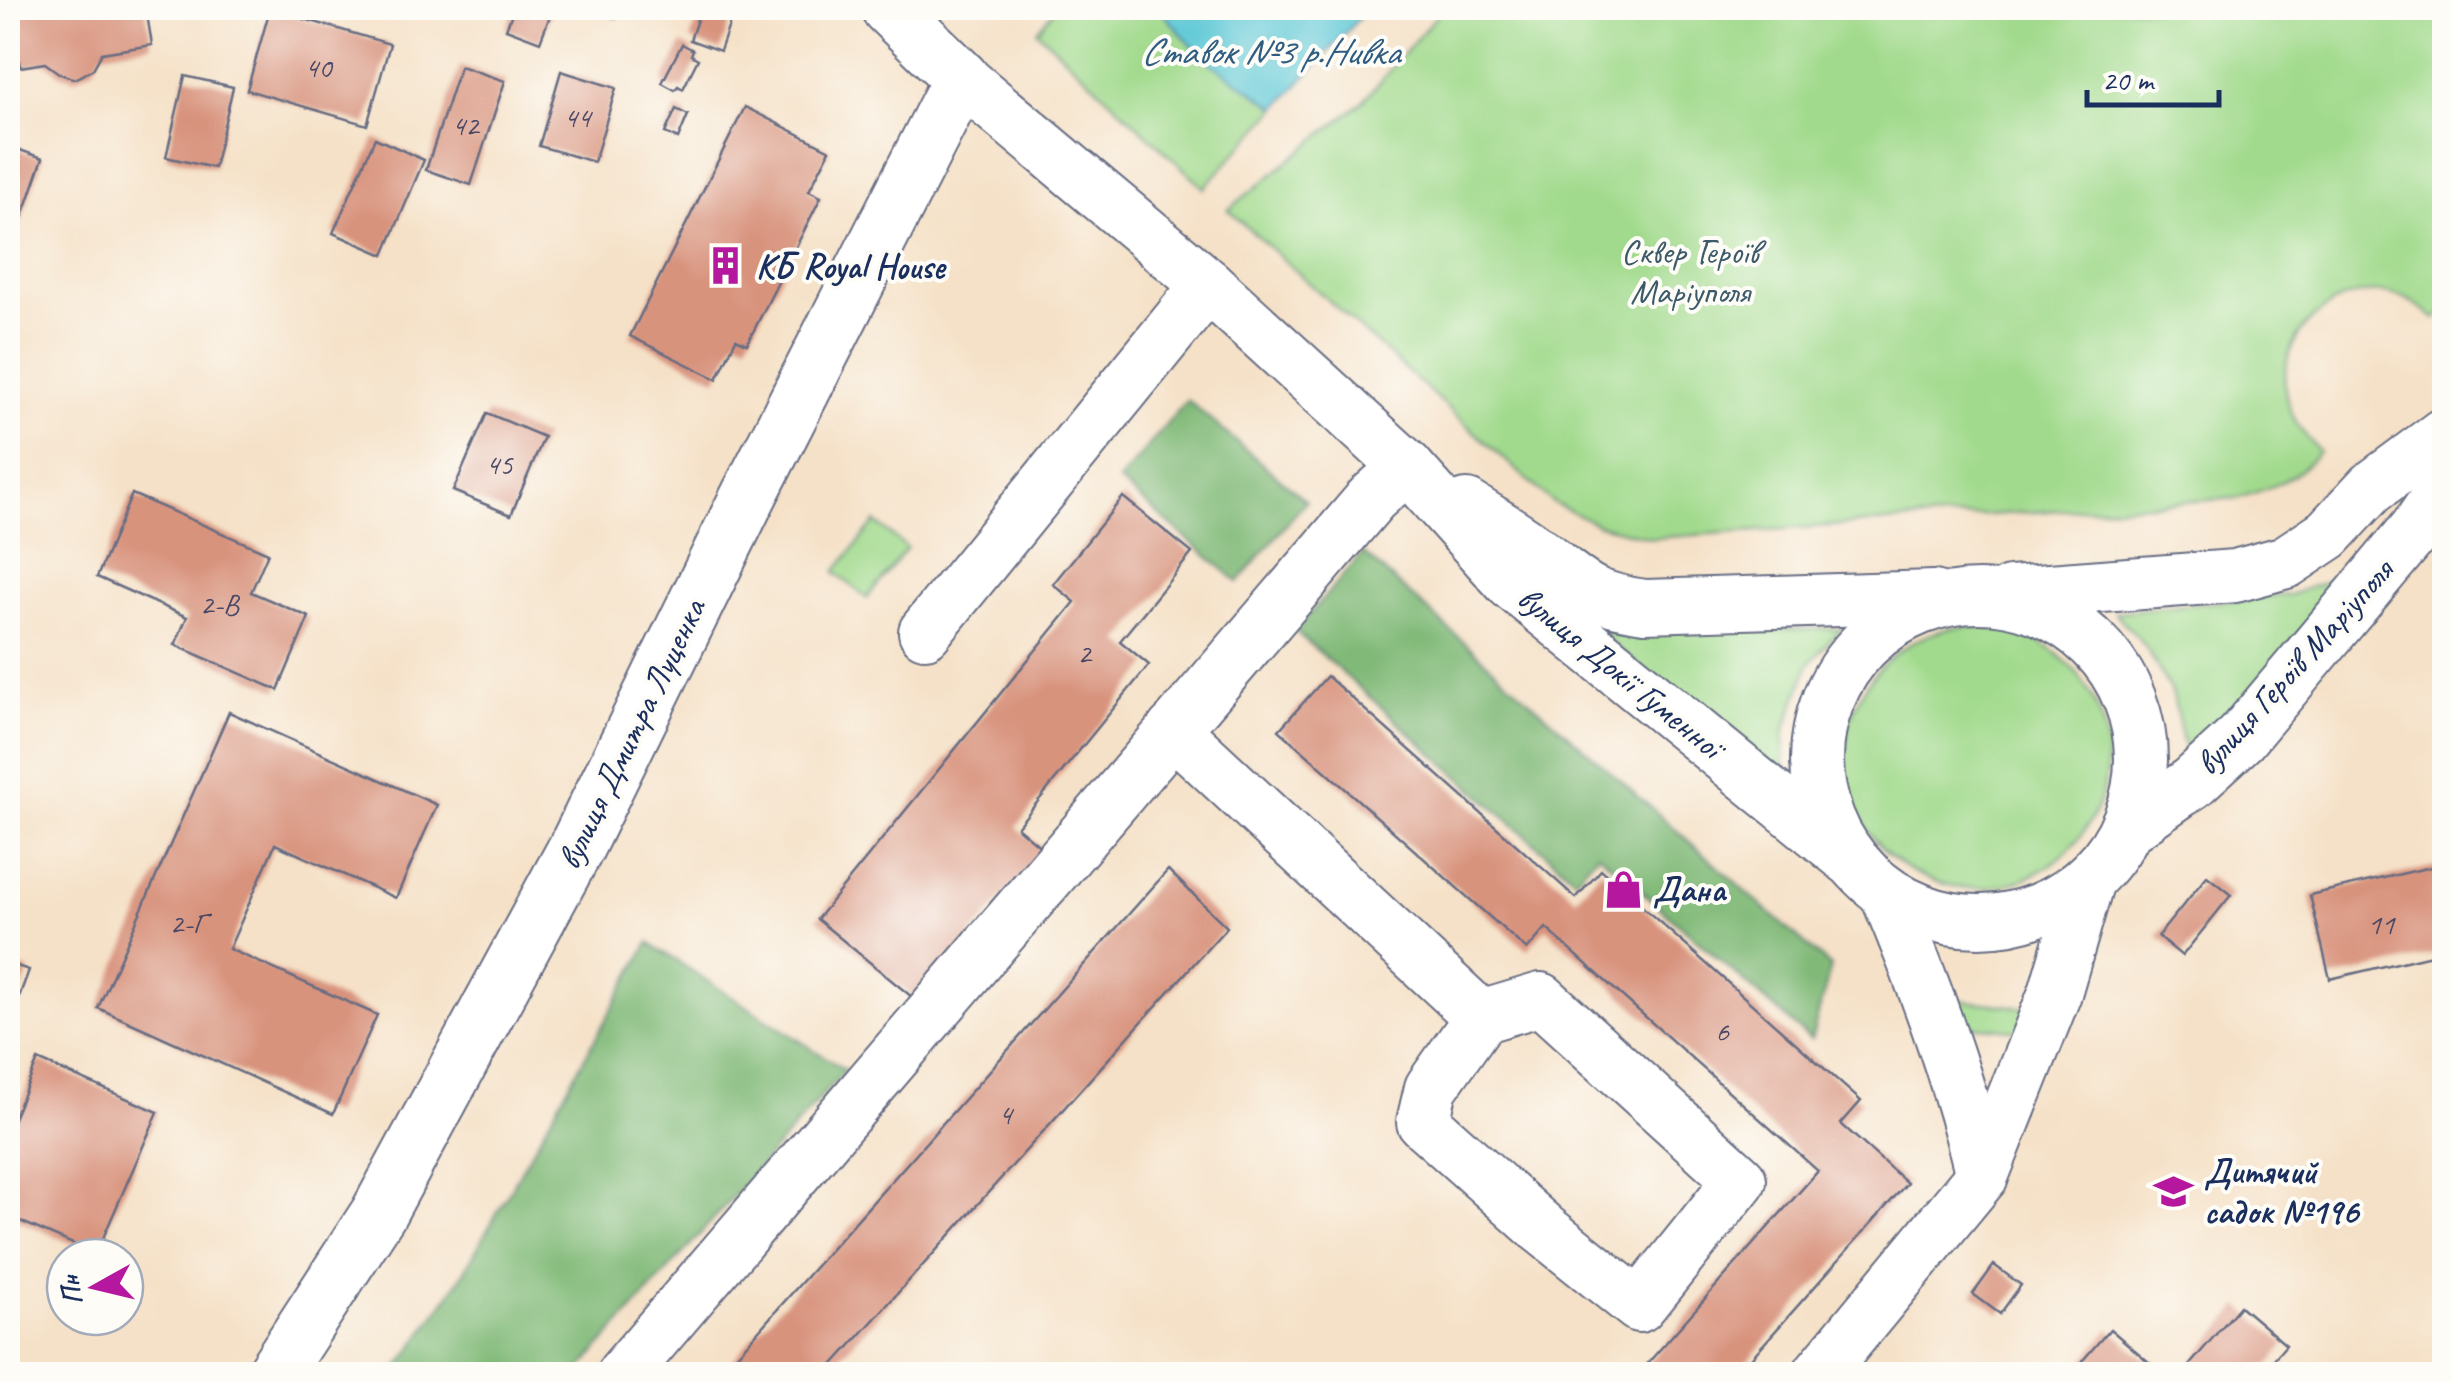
<svg xmlns="http://www.w3.org/2000/svg" width="2452" height="1382" viewBox="0 0 2452 1382" font-family="Caveat,sans-serif">
<style>
.green{fill:#a2da8d;stroke:#5e8476;stroke-width:2.5}
.forest{fill:#81ba78;stroke:#4e746b;stroke-width:2.5}
.water{fill:#5dc8d6;stroke:#3c7c9a;stroke-width:2.5}
.building{fill:#d8937d}
.lines{fill:none;stroke-linecap:round;stroke-linejoin:round}
.minor-casing{stroke:#676d83;stroke-width:56}
.major-casing{stroke:#676d83;stroke-width:59}
.minor{stroke:#fff;stroke-width:52}
.major{stroke:#fff;stroke-width:55}
.labels{text-anchor:middle;dominant-baseline:central;stroke-width:8;stroke-linejoin:round;paint-order:stroke}
.number-label{font-size:30px;fill:#4a4866}
.park-label{font-size:35px;fill:#3d5a6a;stroke:#fdfcf7}
.poi-label{font-size:35px;font-weight:bold;fill:#1b2f5e;stroke:#fdfcf7;text-anchor:start}
.street-label{font-size:35px;fill:#1b2f5e;stroke:#fdfcf7}
.water-label{font-size:38px;font-style:italic;fill:#2f5d82;stroke:#fdfcf7}
</style>
<rect width="100%" height="100%" fill="#fdfcf7"/>
<filter id="ink" filterUnits="userSpaceOnUse"><feTurbulence type="fractalNoise" baseFrequency=".01" numOctaves="2"/><feDisplacementMap in="SourceGraphic" scale="20" xChannelSelector="R" yChannelSelector="G"/><feConvolveMatrix kernelMatrix="1 2 1 2 8 2 1 2 1" color-interpolation-filters="sRGB"/></filter>
<filter id="wash" filterUnits="userSpaceOnUse"><feTurbulence type="fractalNoise" baseFrequency=".0048" numOctaves="4" result="noise"/><feDisplacementMap in="SourceGraphic" scale="40" xChannelSelector="R" yChannelSelector="G"/><feGaussianBlur stdDeviation="2.25" result="paint"/><feColorMatrix in="noise" values="0 0 0 0 0 0 0 0 0 0 0 0 0 0 0 0 0 1.4 0 .05"/><feComposite in="paint" operator="in"/></filter>
<g filter="url(#wash)">
<rect width="100%" height="100%" fill="#f5e1c7"/>
<!-- green -->
<g class="green">
<path d="M1056,8H1159L1202,57L1277,108L1204,188L1037,31Z"/>
<path d="M1443,8H2444V312L2436,319C2426,312 2416,303 2404,298C2339,273 2266,339 2289,406C2295,424 2306,437 2319,451C2296,479 2272,488 2238,498L1652,538L1599,525L1552,502L1228,210L1362,102Z"/>
<path d="M875,522L907,548L867,598L835,572Z"/>
<path d="M2351,573L2188,765L2173,695L2145,646L2115,612L2289,595Z"/>
<circle cx="1976" cy="757" r="131"/>
<path d="M1595,629H1841L1809,664L1785,730L1783,788Z"/>
<path d="M1955,1000L2029,1008L2022,1031L1961,1025Z"/>
</g>
<!-- forest -->
<g class="forest">
<path d="M1187,400L1306,501L1238,582L1119,481Z"/>
<path d="M1363,553L1831,967L1811,1040L1598,853L1575,879L1295,631Z"/>
<path d="M649,943L845,1070L576,1374H394L460,1279Z"/>
</g>
<!-- water -->
<path class="water" d="M1159,8H1368L1277,108L1202,57Z"/>
<g id="blocks">
<!-- building -->
<g class="building">
<path d="M10,8H146L152,45L102,53L93,69L75,79L60,74L45,63L20,67Z"/>
<path d="M514,8H553L540,42L506,29Z"/>
<path d="M591,8H619L617,18L590,12Z"/>
<path d="M701,8H735L720,51L690,40Z"/>
<path d="M270,9L390,44L367,125L247,90Z"/>
<path d="M682,44L693,50L691,55L698,59L683,89L678,86L675,90L662,83Z"/>
<path d="M460,66L505,81L471,185L426,170Z"/>
<path d="M561,71L616,88L594,162L539,146Z"/>
<path d="M185,76L233,87L214,168L166,157Z"/>
<path d="M745,107L830,150L809,191L821,197L747,344L736,339L717,379L630,336Z"/>
<path d="M676,109L688,115L678,139L665,133Z"/>
<path d="M375,138L424,160L384,255L333,233Z"/>
<path d="M8,146L43,158L22,219L8,214Z"/>
<path d="M487,413L544,437L511,515L453,491Z"/>
<path d="M132,494L268,553L251,592L309,617L278,690L175,645L187,617L97,577Z"/>
<path d="M1123,497L1192,553L1120,641L1149,665L1017,827L1043,849L918,1002L817,919L1075,602L1053,584Z"/>
<path d="M1327,676L1576,898L1601,870L1861,1101L1841,1124L1907,1183L1737,1374H1659L1647,1364L1818,1171L1546,928L1527,950L1279,730Z"/>
<path d="M229,712L437,805L396,898L275,844L229,949L377,1015L333,1114L98,1008Z"/>
<path d="M2444,864V952L2330,979L2310,895Z"/>
<path d="M1168,870L1227,927L825,1374H720Z"/>
<path d="M2207,876L2231,895L2182,956L2158,936Z"/>
<path d="M8,963L29,970L12,1016L8,1014Z"/>
<path d="M38,1060L158,1112L96,1254L8,1216V1130Z"/>
<path d="M1994,1265L2021,1285L2000,1314L1973,1294Z"/>
<path d="M2240,1306L2286,1345L2261,1374H2182Z"/>
<path d="M2110,1329L2163,1374H2071Z"/>
</g>
</g>
</g>
<g filter="url(#ink)">
<use href="#blocks" fill-opacity="0" stroke="#676d83" stroke-width="2.5"/>
<g class="lines">
<defs>
<g id="minor">
<path d="M961,78L1208,285L1407,467L1511,583L1850,859"/>
<path d="M1467,506C1491,522 1517,536 1540,554C1583,588 1589,598 1645,606L1934,597"/>
<path d="M2010,593L2235,576L2286,562L2328,534L2371,488L2444,434"/>
<circle cx="1979" cy="759" r="162"/>
<path d="M925,632L1208,285"/>
<path d="M1173,730L1481,1017L1431,1088L1423,1122L1543,1229L1639,1306L1740,1180L1541,999L1481,1017"/>
<path d="M2126,829L2193,782L2241,738L2416,529L2444,488"/>
<path d="M1886,893C1925,985 1959,1078 1982,1176"/>
<path d="M623,1374L1372,498L1407,467"/>
<path d="M1819,1374L1982,1176L2055,993L2088,880"/>
</g>
<path id="major" d="M274,1374L378,1214L577,846L744,505L961,78L889,8"/>
</defs>
<!-- minor casing -->
<use href="#minor" class="minor-casing"/>
<!-- major casing -->
<use href="#major" class="major-casing"/>
<!-- minor -->
<use href="#minor" class="minor"/>
<!-- major -->
<use href="#major" class="major"/>
</g>
</g>
<!-- icons -->
<defs>
<symbol id="building-bare" viewBox="-9 -9 18 18"><path d="M-4-6H4V6H1V3H-1V6H-4ZM-2.5-4.3h1.7v1.8h-1.7ZM.8-4.3h1.7v1.8H.8ZM-2.5-1h1.7V.8h-1.7ZM.8-1h1.7V.8H.8Z" fill="#b5179e" stroke="#fdfcf7" stroke-width="2.5" paint-order="stroke"/></symbol>
<symbol id="shop-bare" viewBox="-9 -9 18 18"><path d="M-5-2.5h2.3a2.7 3.5 0 0 1 5.4 0H5L5.5 6h-11ZM-1.5-2.5h3a1.5 2.3 0 0 0-3 0Z" fill="#b5179e" stroke="#fdfcf7" stroke-width="2.5" paint-order="stroke"/></symbol>
<symbol id="school-bare" viewBox="-9 -9 18 18"><path d="M0-5L7-2L0 1L-7-2ZM-4 1L0 2.5L4 1V4Q0 6-4 4Z" fill="#b5179e" stroke="#fdfcf7" stroke-width="2.5" paint-order="stroke"/></symbol>
</defs>
<g fill-rule="evenodd">
<use href="#building-bare" x="698" y="238" width="55" height="55"/>
<use href="#shop-bare" x="1596" y="862" width="55" height="55"/>
<use href="#school-bare" x="2146" y="1164" width="55" height="55"/>
</g>
<g class="labels">
<!-- number labels -->
<g class="number-label">
<text x="318" y="67">40</text>
<text x="577" y="117">44</text>
<text x="465" y="125">42</text>
<text x="499" y="464">45</text>
<text x="219" y="604">2-В</text>
<text x="1084" y="653">2</text>
<text x="188" y="923">2-Г</text>
<text x="2381" y="924">11</text>
<text x="1722" y="1031">6</text>
<text x="1005" y="1114">4</text>
</g>
<!-- park labels -->
<g class="park-label">
<text x="1690" y="251">Сквер Героїв<tspan x="1690" dy="40">Маріуполя</tspan></text>
</g>
<!-- poi labels -->
<g class="poi-label">
<text x="756" y="266">КБ Royal House</text>
<text x="1653" y="889">Дана</text>
<text x="2204" y="1171">Дитячий<tspan x="2204" dy="40">садок №196</tspan></text>
</g>
<!-- street labels -->
<g class="street-label">
<text transform="translate(2294 667) rotate(-48)">вулиця Героїв Маріуполя</text>
<text transform="translate(1620 672) rotate(39)">вулиця Докії Гуменної</text>
<text transform="translate(631 734) rotate(-64)">вулиця Дмитра Луценка</text>
</g>
<!-- water labels -->
<g class="water-label">
<text x="1270" y="51">Ставок №3 р.Нивка</text>
</g>
</g>
<!-- margin -->
<rect width="2452" height="1382" fill="none" stroke="#fdfcf7" stroke-width="40"/>
<!-- north arrow -->
<g transform="translate(95 1287) rotate(262)"><circle r="48" fill="#fdfcf7" stroke="#a3aaba" stroke-width="2.5"/>
<path d="M0-8L18 38L0 25L-18 38Z" fill="#b5179e"/>
<text y="-15" font-size="28" font-weight="bold" text-anchor="middle" fill="#1b2f5e">Пн</text>
</g>
<!-- scale -->
<path d="M2087 90v15h132v-15" fill="none" stroke="#1b2f5e" stroke-width="5"/>
<text x="2102" y="90" font-size="30" fill="#1b2f5e" stroke="#fdfcf7" stroke-width="8" paint-order="stroke">20 m</text>
</svg>
